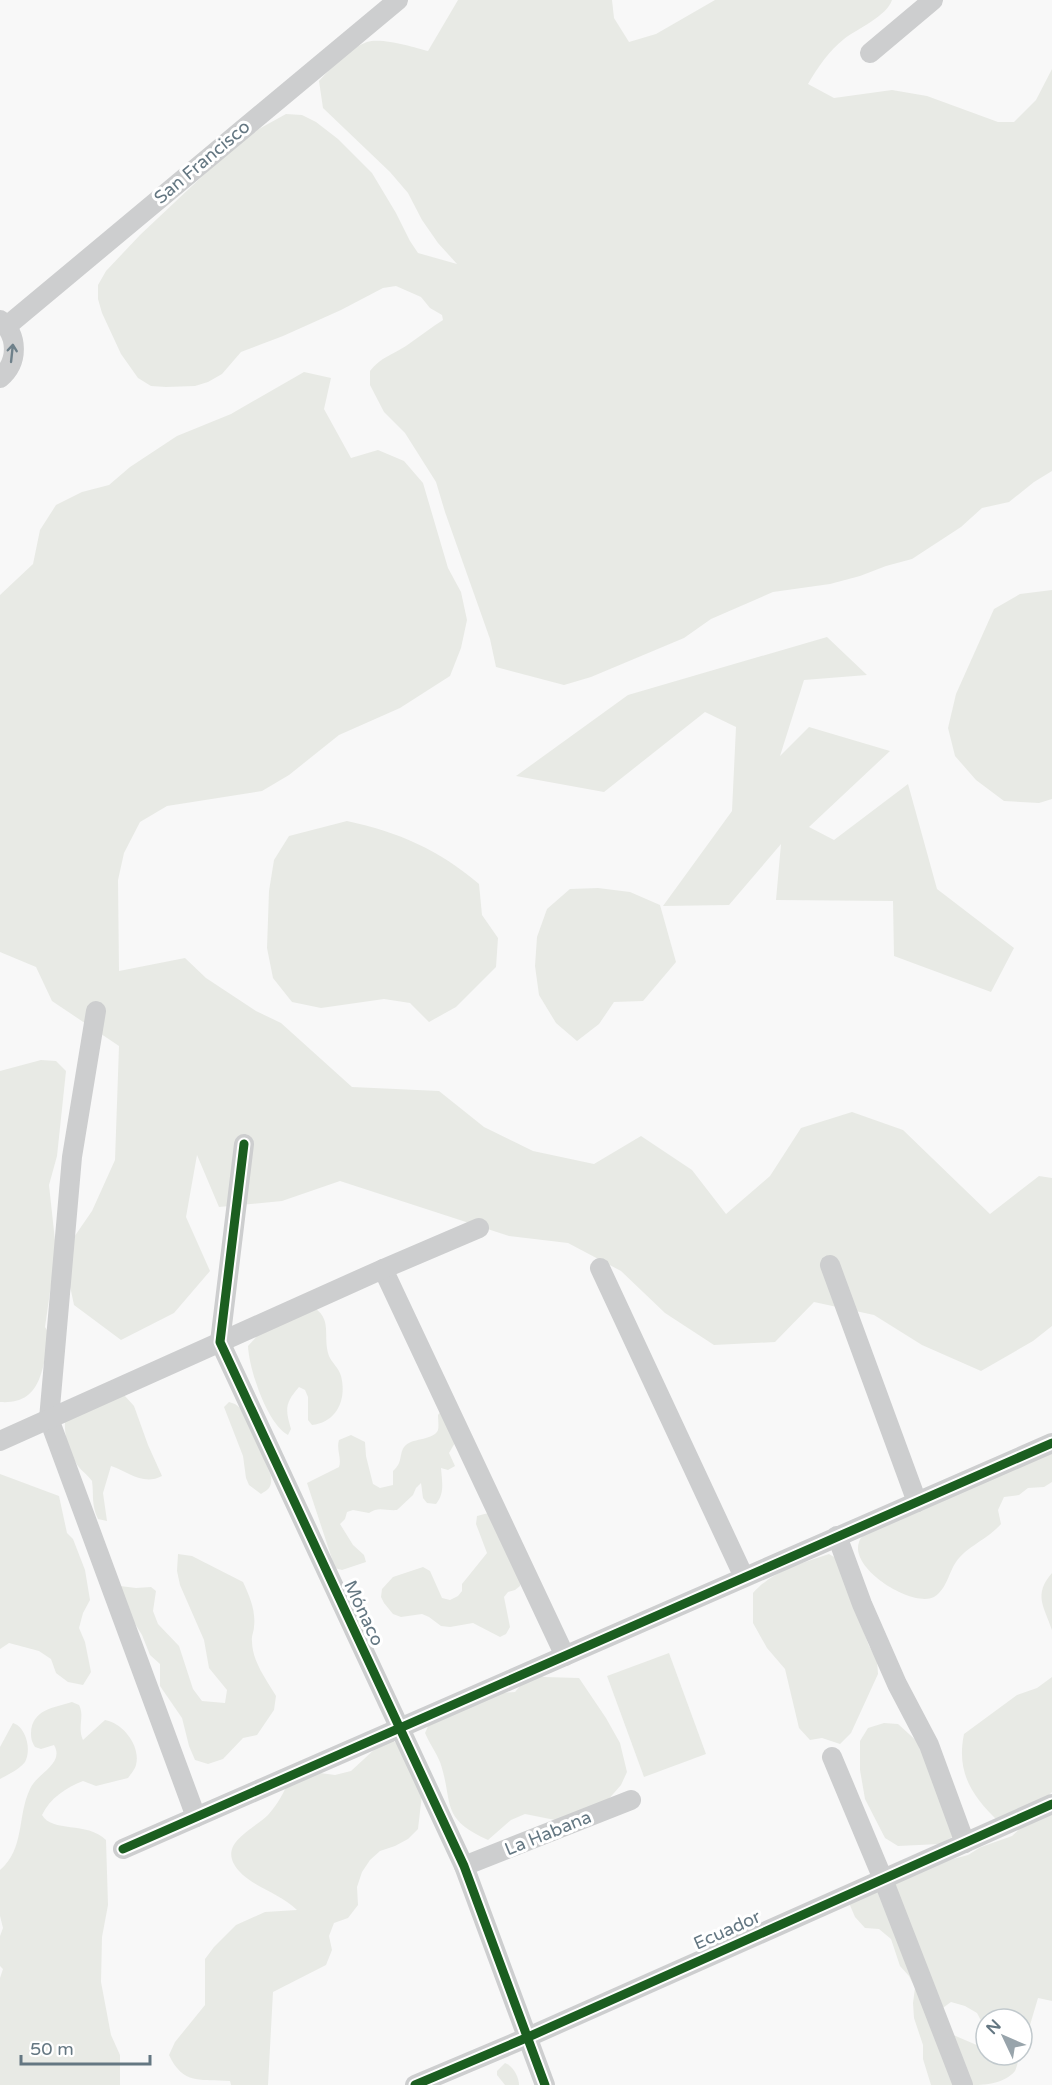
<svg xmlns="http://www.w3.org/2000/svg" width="1052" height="2085" viewBox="0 0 1052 2085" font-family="'Varela Round',sans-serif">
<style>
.green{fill:#e8eae5}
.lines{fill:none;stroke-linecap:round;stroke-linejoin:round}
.minor{stroke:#cdcecf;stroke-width:20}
.cycleway-casing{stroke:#fff;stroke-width:13}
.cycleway{stroke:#1b5e20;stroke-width:9}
.oneway{stroke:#6e808a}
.labels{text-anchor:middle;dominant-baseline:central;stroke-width:6;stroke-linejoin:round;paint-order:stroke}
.street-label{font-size:18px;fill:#647782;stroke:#fff}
</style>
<rect width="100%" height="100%" fill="#f8f8f8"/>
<!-- green -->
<g class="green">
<path d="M458,0H612L614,18L629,42L656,34L715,0H892C887,16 857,29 844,39C829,51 817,68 808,84L834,98L892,90L927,96L998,122H1014L1036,100L1052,69V471L1034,482L1009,502L982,508L961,527L912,559L886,566L860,576L830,584L773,592L711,619L684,638L591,677L564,685L496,667L490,639L445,512L436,482L405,433L384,412L370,385V371C381,357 392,355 406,346C419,337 430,328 443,320L442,315L430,308L421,297L396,286L383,288L341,310L283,336L241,352L222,374L208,382L195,386L166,387L151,386L138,378L121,354L102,313L98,299V285L106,271L140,235L210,169L257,130L286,114L302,115L316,122L338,139L372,173L396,213L410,241L418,253L457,264L438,243L422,220L408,193L390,172L323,108L319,81C333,66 348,49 367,42C381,37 414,47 428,51Z"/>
<path d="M304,372L331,378L324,409L351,458L378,450L404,461L423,483L448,568L461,592L467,620L461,648L450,676L400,708L339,735L289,775L262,791L167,806L140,822L124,853L118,880L119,971L185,958L206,978L256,1011L281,1023L352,1087L439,1091L484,1127L533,1151L594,1164L641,1136L692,1170L726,1214L770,1176L801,1128L852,1112L903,1130L990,1214L1039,1176L1052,1178V1326L1033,1341L981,1371L922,1345L874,1315L814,1302L775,1342L714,1345L665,1313L621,1271L568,1243L509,1236L340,1181L282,1201L219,1207L197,1155L186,1217L210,1271L174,1313L121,1340L74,1305L63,1253L92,1211L115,1160L119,1046L52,1001L36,967L0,952V595L33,564L40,530L56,505L82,492L109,485L130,467L177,436L231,414Z"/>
<path d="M1052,590V799L1039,803L1004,801L976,780L955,756L948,728L956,694L994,609L1020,594Z"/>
<path d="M827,637L867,675L804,680L780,756L809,727L890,751L809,827L834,840L908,784L937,889L1014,948L991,992L894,956L893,901L776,900L781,844L729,905L663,906L732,811L736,727L705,712L604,792L516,776L628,695Z"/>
<path d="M347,821C399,832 439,850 479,884L482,915L498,938L496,967L456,1007L429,1022L410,1003L384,999L321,1008L292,1002L273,978L267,948L269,891L274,860L289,836Z"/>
<path d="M598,888L630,892L660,905L676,962L643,1001L614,1002L599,1024L577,1041L556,1023L539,995L535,966L537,937L547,909L570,889Z"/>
<path d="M41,1060L56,1061L66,1071L57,1156L49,1185L56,1250L45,1327L50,1335C42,1367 43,1405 0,1402V1071Z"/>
<path d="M311,1306C334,1318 322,1336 329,1356C332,1363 339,1368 341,1376C347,1399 337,1422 312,1425L308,1420V1397L305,1390L299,1387C285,1403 285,1409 291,1429L288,1435C267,1424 249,1369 248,1346L270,1322Z"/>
<path d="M124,1395L134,1406L148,1445L162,1476C143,1486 129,1472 111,1466L103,1493L107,1521L98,1519C91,1504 94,1496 92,1481C87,1474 80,1470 76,1463C68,1451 64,1434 65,1421Z"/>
<path d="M229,1402L235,1404L244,1411L271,1476C272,1486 270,1489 261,1494L249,1485L246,1478L243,1456L224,1407Z"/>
<path d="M442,1410L456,1441L449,1453L455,1466L448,1470L441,1468C442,1482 445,1493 436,1504L427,1503L423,1498L421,1483L416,1488L413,1495L397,1510C385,1511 379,1506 369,1513L353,1510L347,1512L345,1519L340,1524L353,1545L364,1555L366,1562L342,1570L335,1568L307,1483L339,1467C342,1458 336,1450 339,1440L351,1435L365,1442L366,1456L373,1484L380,1488L393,1485V1471C404,1462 398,1452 406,1445C414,1438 434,1440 438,1430C439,1426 438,1419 438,1415Z"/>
<path d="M1052,1443V1482L1044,1487L1028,1488L1019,1495L1004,1497L998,1510L1001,1524C988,1539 966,1547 956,1562C948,1574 947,1589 934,1597C913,1608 849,1569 859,1542C860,1538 865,1534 867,1531Z"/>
<path d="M0,1474L59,1496L67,1533L73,1539L85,1570L90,1600L83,1613L79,1628L85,1642L91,1672L83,1685L68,1682L56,1673L51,1659L39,1651L9,1643L0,1649Z"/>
<path d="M492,1512L521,1578L520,1586L515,1590L508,1592L504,1597L510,1627L506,1634L500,1637L473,1623L450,1627L441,1626L429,1617L422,1614L401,1617L393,1614L384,1603L381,1597L382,1589L393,1577L423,1567L430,1571L442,1598L450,1600L458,1596L462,1591V1584L487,1553L476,1524L477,1516Z"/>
<path d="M178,1554L192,1556L243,1582C250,1597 256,1611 254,1627C254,1632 251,1636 252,1641C252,1661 266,1679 276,1696L274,1710L257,1735L243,1738L223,1759L208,1764L195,1760L189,1746L182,1718L160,1686V1664L150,1655L142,1635L121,1601L120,1586L136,1588L151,1587L156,1591L153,1611L158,1624L179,1646L193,1689L202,1701L225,1703L227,1690L209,1668L204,1640L180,1585L177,1571Z"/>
<path d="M829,1554L841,1561L852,1600L869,1646L877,1660L878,1674L851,1733L840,1744L822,1738L810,1740L799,1728L785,1669L767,1648L753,1623V1593C773,1570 801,1564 829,1554Z"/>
<path d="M1052,1573V1630C1044,1606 1033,1595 1052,1573Z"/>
<path d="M669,1653L706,1754L644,1777L607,1676Z"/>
<path d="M532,1672L544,1677L579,1678L606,1718L620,1743L627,1772L621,1785L599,1810L570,1823L525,1814L511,1820L488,1840C439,1818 454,1803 440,1762C436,1752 429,1743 425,1733L431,1720L499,1693L515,1692Z"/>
<path d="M1052,1677V1792L1022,1822H999C972,1796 956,1773 964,1734L1017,1695L1037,1688Z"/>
<path d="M72,1702L79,1705C85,1716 77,1727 83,1740L105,1720C123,1723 141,1746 136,1765C135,1769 131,1774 128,1778L96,1786L83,1781C67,1787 50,1798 42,1815C52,1833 87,1821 106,1840L108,1905L102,1937L101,1982L111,2035L120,2055V2085H0V1978L3,1969L0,1966V1936L3,1928L0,1916V1870C25,1849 17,1816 30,1789C37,1773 65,1764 54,1745L41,1749L35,1747C32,1742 31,1739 31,1733C32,1709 54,1708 72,1702Z"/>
<path d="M13,1723C26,1727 32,1750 25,1762C20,1769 7,1775 0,1779V1747Z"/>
<path d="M884,1723L898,1724L920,1744L957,1824L952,1837L940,1844L898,1846L885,1838L865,1799L860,1770V1741L868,1728Z"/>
<path d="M392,1740L403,1748L423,1786L418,1829L408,1839L395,1846L380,1851L370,1860L362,1872L357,1887L358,1905L348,1918L334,1923L329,1936L332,1950L326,1965L273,1992L268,2085H231L230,2081C200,2079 183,2085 169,2055L175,2042L205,2005V1959L214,1947L236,1925L265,1912L297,1910C281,1894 253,1887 239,1871C215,1844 253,1830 268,1815C278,1804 284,1792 290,1779L320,1773L335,1775L351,1771L377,1747Z"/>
<path d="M1052,1799V2001L1038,1998L1030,2025L1022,2031V2019H986V2030L977,2013L965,2006L951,2002L940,2010L951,2034L979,2046H986V2055L1019,2056C1018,2061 1017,2067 1015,2071C1005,2083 987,2085 973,2085L966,2079L958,2085H931L923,2059V2045L914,2018L913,2003L915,1988L909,1976L900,1966L891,1939L879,1929L865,1928L855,1917L849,1903L901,1873L968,1855L981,1847L1012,1836Z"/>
<path d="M505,2063C513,2066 519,2077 519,2085H505L497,2075V2071Z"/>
</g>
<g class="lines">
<!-- minor -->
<g class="minor">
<path d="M870,53L933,0"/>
<path d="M0,320C18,335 19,362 0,378"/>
<path d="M7,326L398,0"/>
<path d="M96,1011L72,1157L49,1419L196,1817"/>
<path d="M244,1144L220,1342L464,1866L545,2085"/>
<path d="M830,1265L917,1502"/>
<path d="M600,1268L744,1577"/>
<path d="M383,1269L565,1656"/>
<path d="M0,1441L383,1269L479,1228"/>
<path d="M837,1536L862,1604L897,1684L929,1745L965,1843"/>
<path d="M832,1757L883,1879L963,2085"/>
<path d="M123,1849L1052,1443"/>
<path d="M464,1866L631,1800"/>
<path d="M415,2085L526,2038L1052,1804"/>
</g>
<defs>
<g id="cycleway">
<path d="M244,1144L220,1342L464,1866L545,2085"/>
<path d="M123,1849L1052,1443"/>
<path d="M415,2085L526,2038L1052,1804"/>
</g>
</defs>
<!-- cycleway casing -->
<use href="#cycleway" class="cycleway-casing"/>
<!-- cycleway -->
<use href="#cycleway" class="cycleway"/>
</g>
<!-- one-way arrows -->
<defs><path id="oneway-shaft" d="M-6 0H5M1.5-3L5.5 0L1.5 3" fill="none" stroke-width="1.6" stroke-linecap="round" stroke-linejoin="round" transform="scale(1.5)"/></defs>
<use class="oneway" href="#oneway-shaft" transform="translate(12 353) rotate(-84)"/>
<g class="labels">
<!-- street labels -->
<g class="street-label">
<text transform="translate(202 162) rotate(-40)">San Francisco</text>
<text transform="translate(364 1613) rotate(65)">Mónaco</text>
<text transform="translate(548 1833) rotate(-22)">La Habana</text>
<text transform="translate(727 1930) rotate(-24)">Ecuador</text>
</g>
</g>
<!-- north arrow -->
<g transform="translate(1004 2037) rotate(314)"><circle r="28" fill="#ffffff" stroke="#c1c9cd" stroke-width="1.5"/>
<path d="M0-4.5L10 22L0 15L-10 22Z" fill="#98a4ab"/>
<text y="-9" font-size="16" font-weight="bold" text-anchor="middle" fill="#647782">N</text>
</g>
<!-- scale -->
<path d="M21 2055v9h129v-9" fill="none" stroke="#647782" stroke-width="3"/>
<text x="30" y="2055" font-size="18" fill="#647782" stroke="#ffffff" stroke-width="4.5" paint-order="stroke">50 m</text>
</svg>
